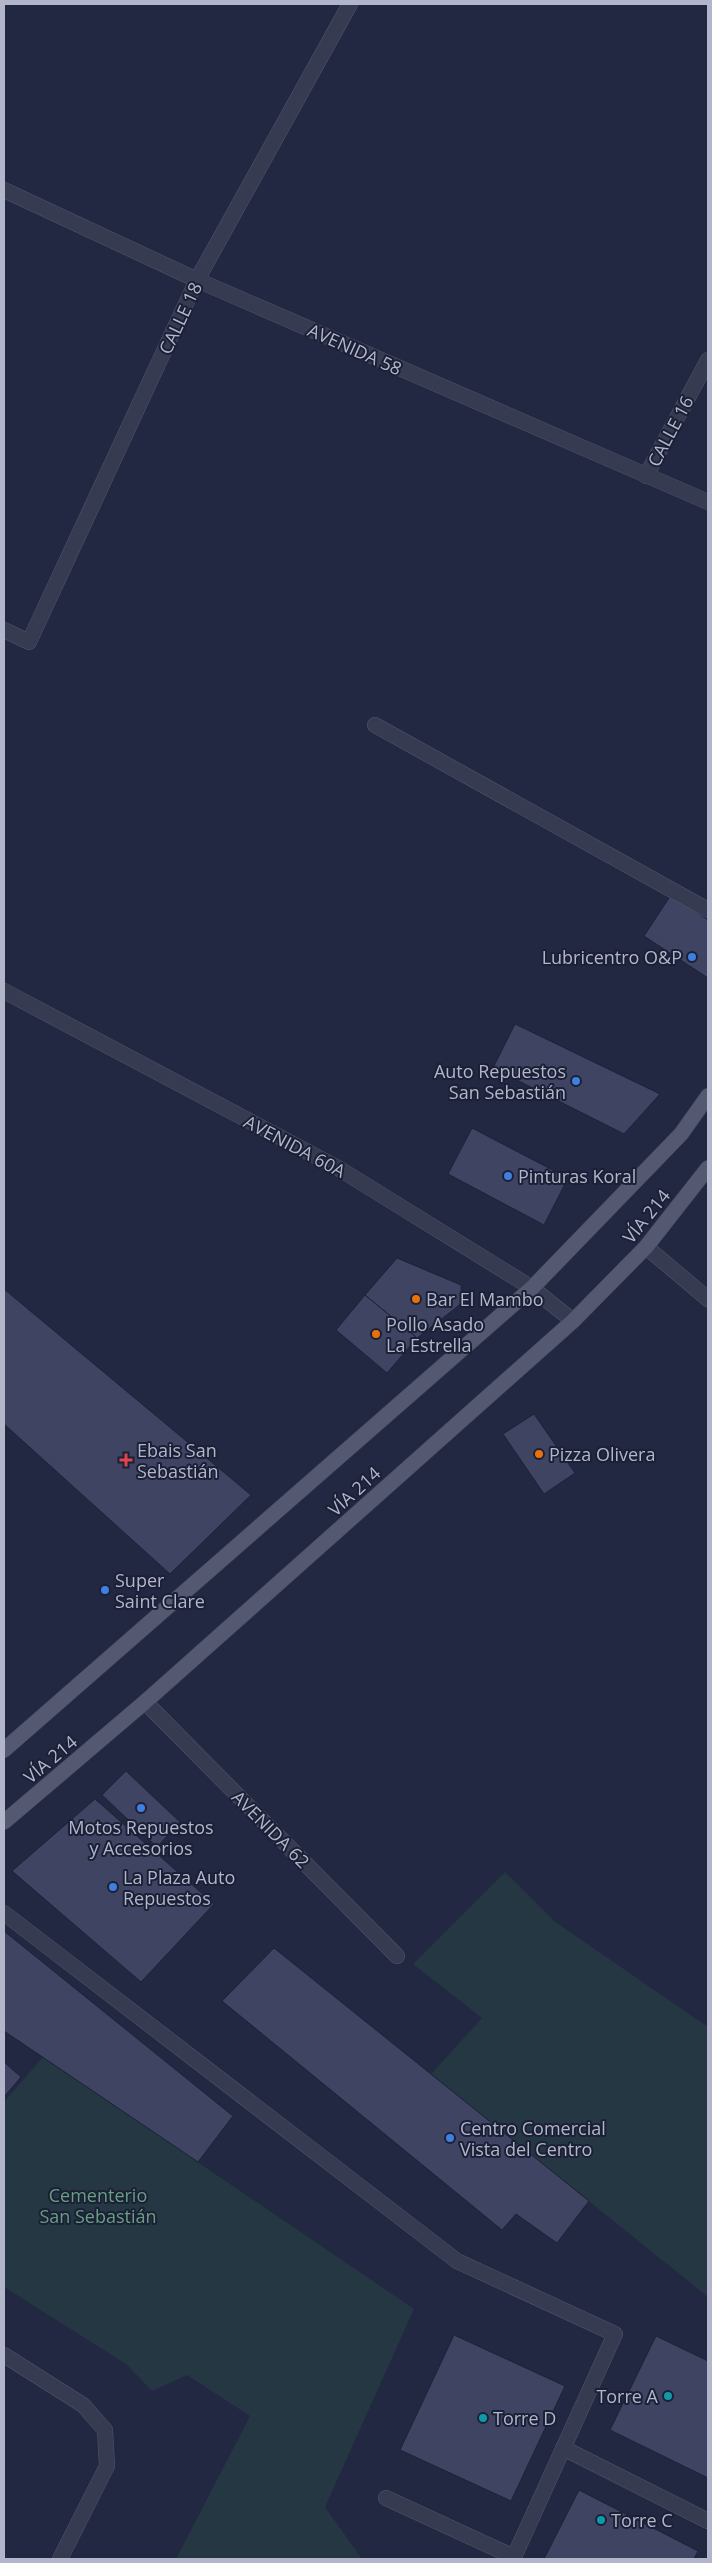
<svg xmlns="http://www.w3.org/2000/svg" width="712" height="2563" viewBox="0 0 712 2563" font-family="'Open Sans',sans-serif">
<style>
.green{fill:#243742}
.building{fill:#3e4462;stroke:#1d2238}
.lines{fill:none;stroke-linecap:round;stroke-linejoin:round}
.minor-casing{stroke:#51566b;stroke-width:16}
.major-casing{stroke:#40445a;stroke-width:16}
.minor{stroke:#373b51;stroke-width:15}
.major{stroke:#545971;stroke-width:15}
.shop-dot{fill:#3f7fe0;stroke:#1b2036;stroke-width:2}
.food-dot{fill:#e8710a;stroke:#1b2036;stroke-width:2}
.health-dot{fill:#e0444e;stroke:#1b2036;stroke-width:2}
.culture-dot{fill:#0f9aa8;stroke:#1b2036;stroke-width:2}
.labels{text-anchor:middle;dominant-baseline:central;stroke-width:4;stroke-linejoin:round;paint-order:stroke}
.street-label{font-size:18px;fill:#b3b6cb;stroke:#1b2036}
.poi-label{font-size:18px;fill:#b3b6cb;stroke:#1b2036;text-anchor:start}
.park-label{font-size:18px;fill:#689f82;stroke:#1b2036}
</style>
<rect width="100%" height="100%" fill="#222841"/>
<!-- green -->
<g class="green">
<path d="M505,1872L554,1921L708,2027V2297L431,2074L482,2018L413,1964Z"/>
<path d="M43,2057L414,2309L325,2507L362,2559H176L250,2416L187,2375L152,2391L126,2364L4,2287V2102Z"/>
</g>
<!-- building -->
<g class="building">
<path d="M671,895L708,920V978L644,936Z"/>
<path d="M515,1024L660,1094L624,1134L493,1068Z"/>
<path d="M472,1128L568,1178L544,1225L448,1174Z"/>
<path d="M397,1258L461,1285L462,1303L417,1338L365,1295Z"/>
<path d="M4,1289L251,1495L170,1574L4,1424Z"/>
<path d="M365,1295L417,1338L387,1373L336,1330Z"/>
<path d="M534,1414L575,1473L544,1494L503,1434Z"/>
<path d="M126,1771L180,1822L157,1847L102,1795Z"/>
<path d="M95,1799L214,1904L141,1982L12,1871Z"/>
<path d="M4,1931L233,2116L198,2162L4,2031Z"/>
<path d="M274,1948L589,2201L557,2243L516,2214L502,2230L222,2001Z"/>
<path d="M4,2062L21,2077L4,2097Z"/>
<path d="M454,2335L565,2386L511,2501L400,2450Z"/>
<path d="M656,2336L708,2361V2478L610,2430Z"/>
<path d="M579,2490L698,2551L694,2559H544Z"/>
</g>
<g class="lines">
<defs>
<g id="minor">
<path d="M4,190L197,280L708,502"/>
<path d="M646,476L708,360"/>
<path d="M4,630L29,642L197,280L350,4"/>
<path d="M375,725L708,910"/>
<path d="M4,991L338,1168L532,1288L573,1321"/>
<path d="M646,1247L708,1299"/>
<path d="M145,1702L397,1956"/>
<path d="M4,1913L457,2261L615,2334L514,2557L386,2498"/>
<path d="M4,2355L83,2405L105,2430L107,2466L60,2559"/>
<path d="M563,2448L708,2521"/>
</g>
<g id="major">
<path d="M4,1750L532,1288L681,1134L708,1096"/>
<path d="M4,1822L145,1702L573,1321L646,1247L708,1168"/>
</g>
</defs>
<!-- minor casing -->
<use href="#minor" class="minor-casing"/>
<!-- major casing -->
<use href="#major" class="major-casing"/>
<!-- minor -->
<use href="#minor" class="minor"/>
<!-- major -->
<use href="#major" class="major"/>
</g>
<!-- markers -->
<g class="shop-dot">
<circle cx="692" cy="957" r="5"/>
<circle cx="576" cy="1081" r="5"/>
<circle cx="508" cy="1176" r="5"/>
<circle cx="105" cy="1590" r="5"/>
<circle cx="141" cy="1808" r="5"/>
<circle cx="113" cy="1887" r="5"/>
<circle cx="450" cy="2138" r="5"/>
</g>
<g class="food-dot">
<circle cx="416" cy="1299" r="5"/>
<circle cx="376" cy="1334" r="5"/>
<circle cx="539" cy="1454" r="5"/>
</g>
<path class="health-dot" d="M123.5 1452.5h5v5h5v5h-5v5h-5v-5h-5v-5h5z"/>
<g class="culture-dot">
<circle cx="668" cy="2396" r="5"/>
<circle cx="483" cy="2418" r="5"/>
<circle cx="601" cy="2520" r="5"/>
</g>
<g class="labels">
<!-- street labels -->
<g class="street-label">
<text transform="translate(180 318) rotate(-65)">CALLE 18</text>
<text transform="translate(355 349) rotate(24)">AVENIDA 58</text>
<text transform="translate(670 431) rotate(-62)">CALLE 16</text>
<text transform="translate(295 1146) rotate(28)">AVENIDA 60A</text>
<text transform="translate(646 1216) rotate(-51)">VÍA 214</text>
<text transform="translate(354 1491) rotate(-42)">VÍA 214</text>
<text transform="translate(50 1759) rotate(-40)">VÍA 214</text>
<text transform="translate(271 1829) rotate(45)">AVENIDA 62</text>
</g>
<!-- poi labels -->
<g class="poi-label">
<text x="682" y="957" text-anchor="end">Lubricentro O&amp;P</text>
<text x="566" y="1071" text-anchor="end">Auto Repuestos<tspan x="566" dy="21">San Sebastián</tspan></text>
<text x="518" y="1176">Pinturas Koral</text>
<text x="426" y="1299">Bar El Mambo</text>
<text x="386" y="1324">Pollo Asado<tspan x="386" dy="21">La Estrella</tspan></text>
<text x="137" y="1450">Ebais San<tspan x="137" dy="21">Sebastián</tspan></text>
<text x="549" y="1454">Pizza Olivera</text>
<text x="115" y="1580">Super<tspan x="115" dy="21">Saint Clare</tspan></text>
<text x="141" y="1827" text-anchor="middle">Motos Repuestos<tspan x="141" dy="21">y Accesorios</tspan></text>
<text x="123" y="1877">La Plaza Auto<tspan x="123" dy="21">Repuestos</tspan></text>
<text x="460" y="2128">Centro Comercial<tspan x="460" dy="21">Vista del Centro</tspan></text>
<text x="658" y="2396" text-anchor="end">Torre A</text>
<text x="493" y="2418">Torre D</text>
<text x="611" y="2520">Torre C</text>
</g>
<!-- park labels -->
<g class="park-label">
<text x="98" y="2195">Cementerio<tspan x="98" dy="21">San Sebastián</tspan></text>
</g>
</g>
<!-- border -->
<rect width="712" height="2563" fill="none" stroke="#b3b6cb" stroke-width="10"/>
</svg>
